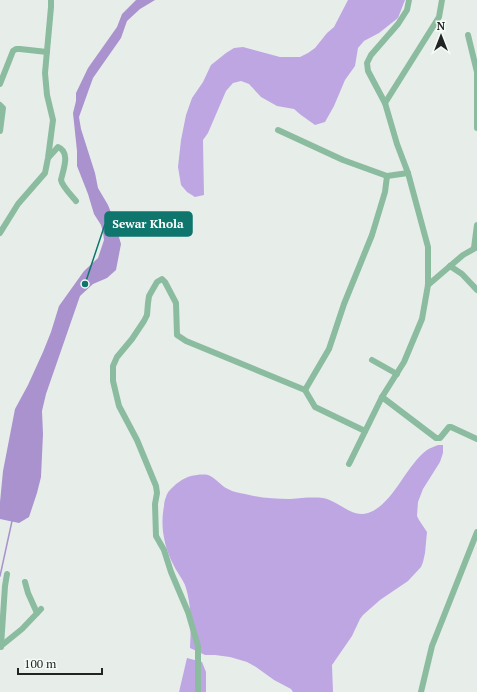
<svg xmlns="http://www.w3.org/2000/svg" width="477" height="692" viewBox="0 0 477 692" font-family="'PT Serif',serif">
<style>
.forest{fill:#bea6e3}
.water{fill:#a992cd}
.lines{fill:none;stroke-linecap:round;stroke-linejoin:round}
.stream{stroke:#a992cd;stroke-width:1.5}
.street{stroke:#8bbca0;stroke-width:6}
.leader{fill:none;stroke:#0f766e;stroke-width:1.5}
.callout-dot{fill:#0f766e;stroke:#f5fcf7;stroke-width:1.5}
.callout{fill:#0f766e;stroke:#0f766e;stroke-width:1.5}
.callout-label{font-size:12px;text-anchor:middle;font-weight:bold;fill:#fff}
</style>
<rect width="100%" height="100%" fill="#e7eeea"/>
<!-- forest -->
<g class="forest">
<path d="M348,0H405L398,18L379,33L364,41L358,48L355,66L345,80L334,106L325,122L315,125L301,115L294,109L277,106L261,97L249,84L241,81L233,83L226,91L208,133L203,140L204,195L195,197L187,192L181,185L178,167L181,140L186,115L192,98L203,82L211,65L226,53L234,48L243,47L280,57H300L308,53L315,48L327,33L334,27Z"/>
<path d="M438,445H443V453L440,462L423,489L418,502L417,516L419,520L427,532L425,553L423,562L421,567L408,581L380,600L363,615L360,619L352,636L332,665L333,692H293L291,689L274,680L256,667L247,662L230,657L215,655H205L190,648C191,626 192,606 185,585C182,578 176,571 173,564C164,546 160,526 164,506C164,503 165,499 166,497C167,492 172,488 175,485C180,481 184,478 191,476C195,475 204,474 208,475C216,478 221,486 228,489C233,492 240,493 245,494C260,498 275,499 290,499C301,498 312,497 323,498C339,501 351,518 368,513C393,505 406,465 427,450C430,448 435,446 438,445Z"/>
<path d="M187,658L202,662L206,672V692H179Z"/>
</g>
<!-- water -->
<path class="water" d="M136,0H155L140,9L127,21L121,38L93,78L79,117L81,129L95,173L98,188L108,205L114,220L121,244L116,270L107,278L93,284L80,296L46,394L42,411L43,434L41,477L37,493L29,517L19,523L0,519V502L3,471L15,409L28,385L43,352L51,332L59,306L84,271L98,258L104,240L103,232L101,225L94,214L88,194L77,166V151L73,113L76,101V93L88,68L117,27L122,14Z"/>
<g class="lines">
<!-- stream -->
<path class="stream" d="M0,576L12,521"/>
<!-- street -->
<g class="street">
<path d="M468,35L477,72"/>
<path d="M477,73V128"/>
<path d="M0,84L13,51L16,49H20L47,52"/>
<path d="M385,103L439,17L442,0"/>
<path d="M0,105L3,108L0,131"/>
<path d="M278,130L343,160L387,176L408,173"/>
<path d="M49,157L58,147C71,152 63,170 61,180C62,186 71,195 76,201"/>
<path d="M0,233L18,204L45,173L48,158L53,120L47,95L45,73L51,7V0"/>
<path d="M474,248L477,225"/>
<path d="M450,266L462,274L477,290"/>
<path d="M428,285L463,255L477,247"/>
<path d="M372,360L397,374"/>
<path d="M305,390L329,349L344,304L372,235L385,192L387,176"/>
<path d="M382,397L436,438H440L449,427H451L477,439"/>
<path d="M349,464L382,397L404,362L422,319L428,285V247L408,173L397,144L385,103L368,71L367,63L371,55L398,24L407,10L409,0"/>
<path d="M25,582L28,593L37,613"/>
<path d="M1,646L5,586L7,574"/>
<path d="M1,647V646L22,629L41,609"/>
<path d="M198,692V646L188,612L171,572L164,550L156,536L155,504L157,493L156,486L137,440L119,406L113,381V366L117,357L132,339L144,321L147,315L148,303L149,296L157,282L162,279L165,282L176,303L177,335L186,341L305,390L315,407L365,431"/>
<path d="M421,692L432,646L477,532"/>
</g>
</g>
<!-- callouts -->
<path class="leader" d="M85 284L105 224"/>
<circle class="callout-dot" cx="85" cy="284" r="4"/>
<rect class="callout" x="105" y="212" width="87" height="24" rx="4"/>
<g class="callout-label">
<text x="148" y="228">Sewar Khola</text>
</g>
<!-- north arrow -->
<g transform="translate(441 36)" stroke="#f5fcf7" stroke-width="3" paint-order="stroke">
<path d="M0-3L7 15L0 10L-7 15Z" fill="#222423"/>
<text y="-6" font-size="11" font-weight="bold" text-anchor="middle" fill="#222423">N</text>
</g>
<!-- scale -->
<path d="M18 668v6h84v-6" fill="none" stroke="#222423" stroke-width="2"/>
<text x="24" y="668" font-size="12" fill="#222423" stroke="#f5fcf7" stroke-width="3" paint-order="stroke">100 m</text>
</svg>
